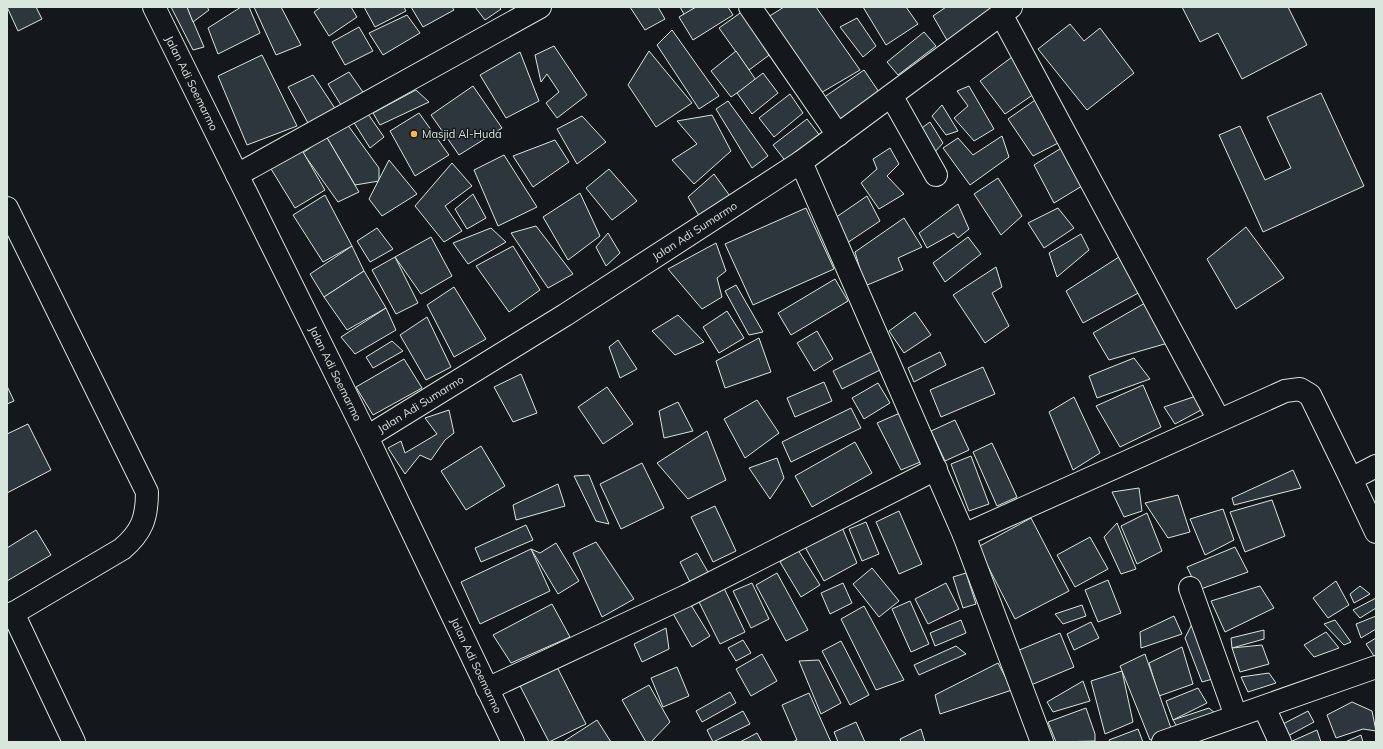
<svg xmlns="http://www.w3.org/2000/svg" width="1383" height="749" viewBox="0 0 1383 749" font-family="Mulish,sans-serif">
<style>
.building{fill:#2c363c;stroke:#d8e6dc}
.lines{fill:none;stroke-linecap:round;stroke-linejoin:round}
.minor-casing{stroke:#d8e6dc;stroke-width:24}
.major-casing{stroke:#d8e6dc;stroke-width:24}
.highway-casing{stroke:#d8e6dc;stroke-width:24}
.minor{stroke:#14181c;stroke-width:22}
.major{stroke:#14181c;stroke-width:22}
.highway{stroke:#14181c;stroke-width:22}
.poi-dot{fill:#ffb74d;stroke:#14181c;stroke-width:1.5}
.labels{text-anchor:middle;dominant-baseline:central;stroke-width:3;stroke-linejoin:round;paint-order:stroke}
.street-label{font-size:11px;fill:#d8e6dc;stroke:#14181c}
.poi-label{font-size:11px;fill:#d8e6dc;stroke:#14181c;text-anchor:start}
</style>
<rect width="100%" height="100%" fill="#14181c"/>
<!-- building -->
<g class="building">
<path d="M7,7H36L42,19L18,31Z"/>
<path d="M171,7H187L204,47L193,50Z"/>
<path d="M187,7H207L209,10L193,22Z"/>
<path d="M241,7H249L260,33L218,54L208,28Z"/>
<path d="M254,7H281L301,45L276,55Z"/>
<path d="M321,7H351L357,17L329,36L314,12Z"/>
<path d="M364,7H404L406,11L375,27Z"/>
<path d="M411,7H452L454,10L423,27Z"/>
<path d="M475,7H499L501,9L485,20Z"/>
<path d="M630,7H658L665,19L645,30Z"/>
<path d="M680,7H698L685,16Z"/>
<path d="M696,7H728L733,15L693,40L679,17Z"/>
<path d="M784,7H816L860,70L819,94L768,17Z"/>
<path d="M863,7H906L918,24L886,45Z"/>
<path d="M946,7H998L948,42L933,16Z"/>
<path d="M1182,7H1288L1307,45L1242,79L1218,33L1200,42Z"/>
<path d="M743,11L772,53L749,70L719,28Z"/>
<path d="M407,15L420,33L383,55L369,33Z"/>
<path d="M857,18L876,46L863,57L840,27Z"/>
<path d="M1070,24L1084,41L1100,28L1134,73L1087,110L1038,49Z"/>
<path d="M359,27L373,51L345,65L332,42Z"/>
<path d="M672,30L719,96L699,109L657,45Z"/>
<path d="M924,32L936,46L898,75L887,62Z"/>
<path d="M554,46L587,95L557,118L546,103L559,92L547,74L541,82L535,55Z"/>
<path d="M649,51L692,103L656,127L628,85Z"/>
<path d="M736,51L756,80L731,97L711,71Z"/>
<path d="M520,52L539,101L506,118L480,75Z"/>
<path d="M262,55L297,126L247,145L218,76Z"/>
<path d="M1012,57L1034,94L1005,114L980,81Z"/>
<path d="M864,70L881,95L837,125L820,100Z"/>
<path d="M349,72L365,95L341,105L328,84Z"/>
<path d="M763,73L778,93L752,114L737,93Z"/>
<path d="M313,75L336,110L308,123L288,87Z"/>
<path d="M473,86L502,128L459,155L431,115Z"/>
<path d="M969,86L994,129L974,141L954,118L968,106L957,91Z"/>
<path d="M416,90L429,102L380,125L373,113Z"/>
<path d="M1321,93L1364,186L1263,232L1219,135L1240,126L1265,180L1291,168L1267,117Z"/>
<path d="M790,94L803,113L774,137L759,118Z"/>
<path d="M1041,96L1062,141L1033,156L1008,119Z"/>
<path d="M728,101L768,156L752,168L716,109Z"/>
<path d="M942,105L958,131L946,135L932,116Z"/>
<path d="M419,113L449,155L415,176L390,131Z"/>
<path d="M368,114L384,137L370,148L353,121Z"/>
<path d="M712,115L731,151L694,184L672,160L697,144L677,121Z"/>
<path d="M582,116L606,142L577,164L557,129Z"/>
<path d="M807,119L821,137L787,163L773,145Z"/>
<path d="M930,122L943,143L933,154L915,133Z"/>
<path d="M347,124L379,168V181L355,185L326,136Z"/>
<path d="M326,136L359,192L338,202L303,153Z"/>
<path d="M1002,136L1009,157L970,185L943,148L958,138L973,155Z"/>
<path d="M555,140L569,162L533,187L513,156Z"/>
<path d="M299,145L325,190L295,208L268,164Z"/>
<path d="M1063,147L1082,186L1054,203L1034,165Z"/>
<path d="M890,148L899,164L887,176L904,194L879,209L861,183L877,169L873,159Z"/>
<path d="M504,155L537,207L498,226L474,170Z"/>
<path d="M389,160L417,194L382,216L369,199Z"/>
<path d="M452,163L472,186L445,206L462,231L444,242L415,206Z"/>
<path d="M609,169L637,201L612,220L586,188Z"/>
<path d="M714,174L730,196L701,219L688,197Z"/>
<path d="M998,178L1022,216L1001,235L974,194Z"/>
<path d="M580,193L600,236L568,260L543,217Z"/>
<path d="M473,194L486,218L467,229L455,209Z"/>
<path d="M325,195L352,246L323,262L293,215Z"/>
<path d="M867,196L880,221L847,243L832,220Z"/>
<path d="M958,204L969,229L958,238L954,233L927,248L919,233Z"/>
<path d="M806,208L834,269L753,305L725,244Z"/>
<path d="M1058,208L1074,228L1044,248L1028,223Z"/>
<path d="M904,218L922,247L898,258L903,270L865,286L855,252Z"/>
<path d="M536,226L573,274L548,288L511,233Z"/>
<path d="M1246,227L1284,278L1236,309L1207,259Z"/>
<path d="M377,228L393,249L370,262L357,241Z"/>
<path d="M491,228L506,242L468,264L453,243Z"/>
<path d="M608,233L620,253L606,266L596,247Z"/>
<path d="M1081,234L1089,250L1057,277L1049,253Z"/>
<path d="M431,237L452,276L421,294L395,257Z"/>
<path d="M968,237L981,254L945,282L933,263Z"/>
<path d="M716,243L726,271L717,278L722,297L702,309L668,269Z"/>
<path d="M352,246L364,271L324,297L310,274Z"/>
<path d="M513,246L540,290L509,312L476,266Z"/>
<path d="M1122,255L1142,291L1083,323L1066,291Z"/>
<path d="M395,257L418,303L396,314L372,270Z"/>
<path d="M996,267L1002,287L992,293L1009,326L985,343L953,295Z"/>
<path d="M364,271L386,308L347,330L324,297Z"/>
<path d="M835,279L848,301L791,335L778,313Z"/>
<path d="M736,285L763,332L749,335L725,291Z"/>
<path d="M454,287L486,339L454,357L427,305Z"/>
<path d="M1145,303L1168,343L1109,360L1093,333Z"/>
<path d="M386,308L396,330L355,354L341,337Z"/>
<path d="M727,311L744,338L719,353L703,327Z"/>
<path d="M915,312L931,335L904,353L889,331Z"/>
<path d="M678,315L704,342L675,355L652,331Z"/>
<path d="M427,317L451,367L426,380L400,335Z"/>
<path d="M817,331L833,359L814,371L797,343Z"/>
<path d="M759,338L771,372L725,388L716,361Z"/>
<path d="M618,340L637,369L620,378L609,347Z"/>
<path d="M392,341L403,351L373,368L366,357Z"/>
<path d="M873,351L882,369L842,389L833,371Z"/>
<path d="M940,352L946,365L914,382L908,368Z"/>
<path d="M1134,358L1150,379L1097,398L1089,376Z"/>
<path d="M404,359L422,388L373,415L356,387Z"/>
<path d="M983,367L995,394L941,417L930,390Z"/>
<path d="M521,374L537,413L513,422L494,387Z"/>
<path d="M824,382L832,401L795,417L787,398Z"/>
<path d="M878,383L890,403L864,419L852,398Z"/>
<path d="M1143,385L1161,427L1120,447L1096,406Z"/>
<path d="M7,386L14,401L7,404Z"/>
<path d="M607,387L633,424L603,444L578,407Z"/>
<path d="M1196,396L1201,410L1175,424L1164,407Z"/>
<path d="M1074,397L1100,453L1073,470L1049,412Z"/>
<path d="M757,400L779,433L745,458L724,419Z"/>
<path d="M678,402L693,431L664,438L659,411Z"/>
<path d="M851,408L861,428L791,462L782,442Z"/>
<path d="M449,410L454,433L445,440L431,460L420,455L405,474L388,448L401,441L405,453L437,434L425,418Z"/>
<path d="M900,413L925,460L901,470L877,423Z"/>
<path d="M955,420L969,450L945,461L931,431Z"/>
<path d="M28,424L51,470L7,493V434Z"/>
<path d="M707,431L726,480L688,499L657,463Z"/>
<path d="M855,442L872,473L812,507L795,476Z"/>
<path d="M992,443L1017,497L997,506L973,452Z"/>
<path d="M481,446L505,486L466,510L441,471Z"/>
<path d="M971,456L989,504L969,511L951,464Z"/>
<path d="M777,458L784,478L770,499L749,468Z"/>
<path d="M642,463L664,508L621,529L600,484Z"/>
<path d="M1293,470L1301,488L1234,505L1232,498Z"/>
<path d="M589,475L609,524L596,521L574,476Z"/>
<path d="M558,484L565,506L516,520L513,505Z"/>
<path d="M1139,488L1142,511L1124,517L1112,492Z"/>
<path d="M1178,495L1190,532L1168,538L1145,503Z"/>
<path d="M1272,500L1285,536L1245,552L1230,512Z"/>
<path d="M715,506L736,551L713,562L691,517Z"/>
<path d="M1223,509L1234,540L1205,555L1190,519Z"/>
<path d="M899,511L922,564L899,574L876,522Z"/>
<path d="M1147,513L1162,551L1137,564L1121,526Z"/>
<path d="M1031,518L1069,591L1015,619L978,547Z"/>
<path d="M866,522L879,554L862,561L849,529Z"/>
<path d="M1117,523L1136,569L1121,574L1104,537Z"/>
<path d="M526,525L533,540L481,562L475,548Z"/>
<path d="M841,525L857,563L824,581L804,545Z"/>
<path d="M36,530L51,555L7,581V548Z"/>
<path d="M1090,537L1108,569L1075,587L1057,555Z"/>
<path d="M596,542L634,599L602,617L573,553Z"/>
<path d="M556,543L579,581L558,594L531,549L540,553Z"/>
<path d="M1235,547L1248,572L1198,590L1187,567Z"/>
<path d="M531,549L550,591L480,624L461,582Z"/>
<path d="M798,550L820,585L801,597L780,562Z"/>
<path d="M697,553L708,572L690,582L680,562Z"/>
<path d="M872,568L899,601L879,617L853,584Z"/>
<path d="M777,573L808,630L786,641L756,585Z"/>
<path d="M966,573L976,604L963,608L953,577Z"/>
<path d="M1108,580L1121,613L1098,622L1085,590Z"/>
<path d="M1336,581L1349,605L1328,618L1313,598Z"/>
<path d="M752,583L769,619L751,628L733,591Z"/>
<path d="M843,583L852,603L830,614L821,593Z"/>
<path d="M946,583L959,609L928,624L915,599Z"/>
<path d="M1260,586L1274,608L1225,632L1211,601Z"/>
<path d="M1360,586L1370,594L1354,603L1350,594Z"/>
<path d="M724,588L745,632L720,644L698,600Z"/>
<path d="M1376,598V608L1360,618L1353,610Z"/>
<path d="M688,600L710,636L692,647L671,610Z"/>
<path d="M910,601L929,644L911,652L892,609Z"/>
<path d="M552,604L570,637L511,663L493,635Z"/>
<path d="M1082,605L1086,616L1063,624L1055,614Z"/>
<path d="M864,606L904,680L876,690L841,619Z"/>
<path d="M1174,616L1182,634L1141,648L1140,632Z"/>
<path d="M1376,616V629L1361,638L1356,624Z"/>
<path d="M961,620L966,633L935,646L930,633Z"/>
<path d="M1335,620L1351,642L1344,645L1324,624Z"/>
<path d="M1091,622L1099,638L1074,650L1067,634Z"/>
<path d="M1192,624L1216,678L1202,682L1185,638Z"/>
<path d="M666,628L669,649L642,662L634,644Z"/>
<path d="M1264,630V639L1232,648L1231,638Z"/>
<path d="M1326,632L1339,648L1314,657L1304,645Z"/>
<path d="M1060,633L1074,667L1031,685L1017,651Z"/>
<path d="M1376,638V655L1374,656L1366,644Z"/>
<path d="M743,640L751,653L736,661L728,648Z"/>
<path d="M841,641L869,695L850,705L822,651Z"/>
<path d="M1262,645L1269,664L1240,672L1232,648Z"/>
<path d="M956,646L966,654L919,675L914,665Z"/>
<path d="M1182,647L1193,684L1159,696L1149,663Z"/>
<path d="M762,654L777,681L751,696L736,669Z"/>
<path d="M1145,654L1172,731L1150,740L1120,666Z"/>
<path d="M819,660L841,703L821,714L799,661Z"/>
<path d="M555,663L586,724L549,742L518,682Z"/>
<path d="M998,663L1012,690L940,714L935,695Z"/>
<path d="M677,667L689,696L663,707L651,678Z"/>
<path d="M1122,671L1133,722L1105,734L1091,681Z"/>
<path d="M1269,673L1276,683L1248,692L1241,677Z"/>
<path d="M1083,681L1090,701L1053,712L1047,702Z"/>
<path d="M649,685L670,722L651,742H646L622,700Z"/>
<path d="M1198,688L1207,703L1173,720L1166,701Z"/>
<path d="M730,692L736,703L702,722L696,711Z"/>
<path d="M809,693L831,742H792L797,740L782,705Z"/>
<path d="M1352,702L1372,711L1376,731L1363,729L1336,738L1327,715Z"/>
<path d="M1086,708L1095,734V741L1056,742L1048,722Z"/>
<path d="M1209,708L1216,714L1179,730L1173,720Z"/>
<path d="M743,711L750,724L713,742L707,730Z"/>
<path d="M1308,711L1314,722L1286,737L1281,725Z"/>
<path d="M597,720L611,742H563Z"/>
<path d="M856,722L865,742H838L834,732Z"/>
<path d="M921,729L925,742H901L900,739Z"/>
<path d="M1138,729L1143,742H1110L1109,740Z"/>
<path d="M1317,730L1321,742H1290Z"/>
<path d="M757,733L762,742H740Z"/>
<path d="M1361,735L1363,742H1345Z"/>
</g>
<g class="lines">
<defs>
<g id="minor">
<path d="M750,7L838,135"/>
<path d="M1001,14L1219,420"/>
<path d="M892,97L936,175"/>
<path d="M801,162L964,535L1042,742"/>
<path d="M237,175L540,7"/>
<path d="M7,208L147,492C147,518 142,532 122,549L7,617"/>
<path d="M1376,466L1351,479L1376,532"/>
<path d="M964,535L1285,391L1300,389L1310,395L1351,479"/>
<path d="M1190,588L1236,716"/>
<path d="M13,613L74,742"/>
<path d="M487,689L686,596L936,469"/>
<path d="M1264,707L1280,742"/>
<path d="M1163,742L1376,667"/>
</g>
<g id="major">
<path id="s1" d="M367,437L565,315L801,162L1011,7"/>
</g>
<g id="highway">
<path id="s2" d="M154,7L367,437L513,742"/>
</g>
</defs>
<!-- minor casing -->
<use href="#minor" class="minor-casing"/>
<!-- major casing -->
<use href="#major" class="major-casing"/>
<!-- highway casing -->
<use href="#highway" class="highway-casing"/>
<!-- minor -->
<use href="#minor" class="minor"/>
<!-- major -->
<use href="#major" class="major"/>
<!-- highway -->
<use href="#highway" class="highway"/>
</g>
<!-- markers -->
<circle class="poi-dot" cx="414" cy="134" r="4"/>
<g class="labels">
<!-- street labels -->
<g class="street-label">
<text stroke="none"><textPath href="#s2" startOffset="85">Jalan Adi Soemarmo</textPath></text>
<text stroke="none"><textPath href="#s1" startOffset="387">Jalan Adi Sumarmo</textPath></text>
<text stroke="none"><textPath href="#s2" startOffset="409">Jalan Adi Soemarmo</textPath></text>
<text stroke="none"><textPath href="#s1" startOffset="63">Jalan Adi Sumarmo</textPath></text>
<text stroke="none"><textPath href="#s2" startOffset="733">Jalan Adi Soemarmo</textPath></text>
</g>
<!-- poi labels -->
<g class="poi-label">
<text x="422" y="134">Masjid Al-Huda</text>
</g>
</g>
<!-- border -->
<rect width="1383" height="749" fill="none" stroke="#d8e6dc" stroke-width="16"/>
</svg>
